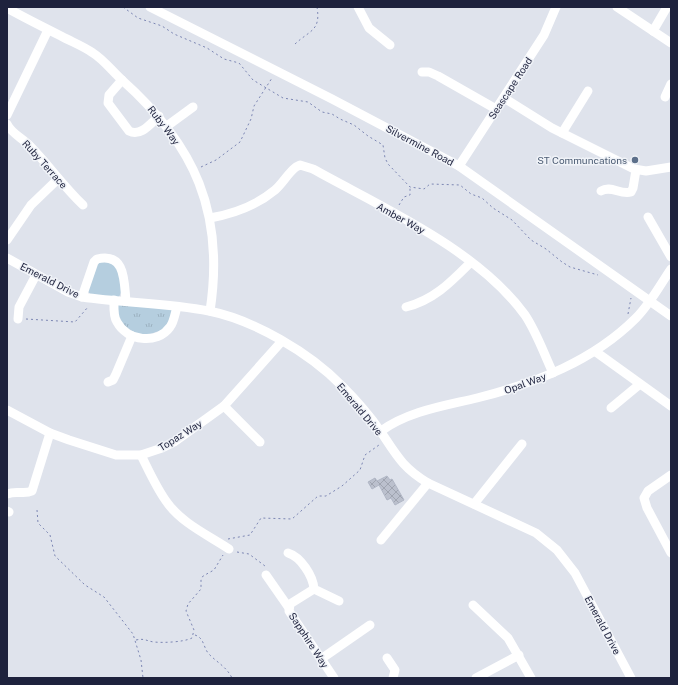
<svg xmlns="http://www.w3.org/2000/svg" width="678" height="685" viewBox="0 0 678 685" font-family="'Public Sans',sans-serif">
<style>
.park{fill:url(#park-tufts)}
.garden{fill:#b5cedf}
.building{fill:url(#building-cross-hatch);stroke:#b1b7c6}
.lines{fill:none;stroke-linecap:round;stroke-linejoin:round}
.path{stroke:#7c86b3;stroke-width:1;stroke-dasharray:2 3;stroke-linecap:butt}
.minor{stroke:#fff;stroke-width:9}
.service-dot{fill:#5c6f8a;stroke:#f0f3f8;stroke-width:1.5}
.labels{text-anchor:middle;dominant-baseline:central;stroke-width:3;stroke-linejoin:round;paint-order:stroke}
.street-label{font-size:10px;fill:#1e223d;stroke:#f0f3f8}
.service-label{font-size:10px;fill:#4e5e75;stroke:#f0f3f8;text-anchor:end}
</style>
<defs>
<pattern id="park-tufts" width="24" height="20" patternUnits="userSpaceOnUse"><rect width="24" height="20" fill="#b5cedf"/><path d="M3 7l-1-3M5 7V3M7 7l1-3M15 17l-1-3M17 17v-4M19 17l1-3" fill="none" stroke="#9bb1c0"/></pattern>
<pattern id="building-cross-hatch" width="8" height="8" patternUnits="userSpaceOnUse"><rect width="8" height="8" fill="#bbc0cd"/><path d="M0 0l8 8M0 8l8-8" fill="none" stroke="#a0a5b1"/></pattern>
</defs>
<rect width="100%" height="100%" fill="#dfe3ec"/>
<!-- park -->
<path class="park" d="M116,300L176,308L170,327L142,337L118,322Z"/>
<!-- garden -->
<path class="garden" d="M98,259L118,263L122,290L119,297L91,295L84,287Z"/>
<!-- building -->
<path class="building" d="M387,476L390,480L392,479L404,500L395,505L391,498L387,500L379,485L372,489L368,482L375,478L377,481Z"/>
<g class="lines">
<!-- path -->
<g class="path">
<path d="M123,7L138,18L162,26L174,34L207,48L224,59L239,63L253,80L283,98L308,102L322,112L332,114L340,119L354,125L368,136L383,145L385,158L388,164L410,187L424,189L430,184L460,185L471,194L482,198L493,208L512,220L531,240L546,249L562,262L570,267L598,275"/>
<path d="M295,44C310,30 321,31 317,7"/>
<path d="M201,167L216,160L240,142L251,119L254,106L272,78"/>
<path d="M399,205L404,197L410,195V187"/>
<path d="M628,314L631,298"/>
<path d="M26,319L75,322L88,307"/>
<path d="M37,510L38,523L50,535L55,556L85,585L104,597L133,634L141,660L143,678"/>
<path d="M228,539L250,535L261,518L292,519L318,496H326L342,486L360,470L365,455L379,445"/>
<path d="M237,552L249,554L265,566"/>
<path d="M195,635C204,638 203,646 208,653C216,662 226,666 232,678"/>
<path d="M136,640C145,638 146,641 154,642C164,643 184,642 192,638L194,630L186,611L188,604L201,589V580L203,576L214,570L223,555"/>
</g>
<!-- minor -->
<g class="minor">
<path d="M150,7L332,99L459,166L671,316"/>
<path d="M358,7L369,28L390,45"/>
<path d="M617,7L671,43"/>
<path d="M7,8C25,18 43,27 61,36C72,42 83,46 93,53C104,60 112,71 122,80C195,145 225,213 210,311"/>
<path d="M653,31L667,7"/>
<path d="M422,72H429L438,76L496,109"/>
<path d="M122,80L109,95L108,103L129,131C141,137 151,123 159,116"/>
<path d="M665,97L671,84"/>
<path d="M504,98L552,128L634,169L646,171L671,167"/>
<path d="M7,115L48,30"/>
<path d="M7,124C11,133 22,138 29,145C48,164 63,186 83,205"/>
<path d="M167,126L193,107"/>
<path d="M562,133L588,91"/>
<path d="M459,166L544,35L556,7"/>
<path d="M601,191C611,185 620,195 631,192L633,188L636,170"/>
<path d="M648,217L671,257"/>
<path d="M210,218C233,214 257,205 275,190C283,183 288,173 296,167L300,165L313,169C383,208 477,249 525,315C537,333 544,354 553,373"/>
<path d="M7,240L31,205L58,179"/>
<path d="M7,258L68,292L82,297C124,303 167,303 209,311C254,320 310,353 342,386C356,400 370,416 381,432C397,456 403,468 428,483L536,533L557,550L575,573L631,678"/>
<path d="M82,297L94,262L97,259C126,252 124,282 126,301"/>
<path d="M114,300C114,307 113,316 117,322C127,341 157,345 170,327C174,322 175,313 177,307"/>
<path d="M406,307C434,300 451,282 471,262"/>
<path d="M18,319L19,307L36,275"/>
<path d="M596,352L671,406"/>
<path d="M108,382L113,380L116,374L132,336"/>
<path d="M224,406L260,442"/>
<path d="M611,408L640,384"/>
<path d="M7,410L50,433L69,440L116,455H141L162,448L174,442L224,406L282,341"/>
<path d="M381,431C409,411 444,406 477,398C536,383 593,361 636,318C650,304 660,285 671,269"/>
<path d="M141,455C149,471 156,487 166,501C181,523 208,535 229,549"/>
<path d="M671,475L648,491L644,498L647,508L671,553"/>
<path d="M7,494C17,490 24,495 32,491L50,433"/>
<path d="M474,504L522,444"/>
<path d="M7,511L9,512"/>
<path d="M381,540L428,483"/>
<path d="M288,553C301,557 313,576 314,589L339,601"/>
<path d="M266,575L289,608"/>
<path d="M314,589L290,604L289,611L334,678"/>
<path d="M473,605L508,638L531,678"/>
<path d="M387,658L395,670L393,678"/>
<path d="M321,659L370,625"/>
<path d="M476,678L519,655"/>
</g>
</g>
<!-- markers -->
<circle class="service-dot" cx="635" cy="160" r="4"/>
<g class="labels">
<!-- street labels -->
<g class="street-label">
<text transform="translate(510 88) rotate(-57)">Seascape Road</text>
<text transform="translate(164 125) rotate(53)">Ruby Way</text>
<text transform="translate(420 145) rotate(28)">Silvermine Road</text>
<text transform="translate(45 164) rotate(48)">Ruby Terrace</text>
<text transform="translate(401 218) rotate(29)">Amber Way</text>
<text transform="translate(50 280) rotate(27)">Emerald Drive</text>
<text transform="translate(525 383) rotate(-20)">Opal Way</text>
<text transform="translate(360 409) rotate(50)">Emerald Drive</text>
<text transform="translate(180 435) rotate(-32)">Topaz Way</text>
<text transform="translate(603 625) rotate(62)">Emerald Drive</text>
<text transform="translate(309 640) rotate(57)">Sapphire Way</text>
</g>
<!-- service labels -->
<g class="service-label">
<text x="627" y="160">ST Communcations</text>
</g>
</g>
<!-- border -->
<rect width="678" height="685" fill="none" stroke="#1e223d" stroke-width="16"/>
</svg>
